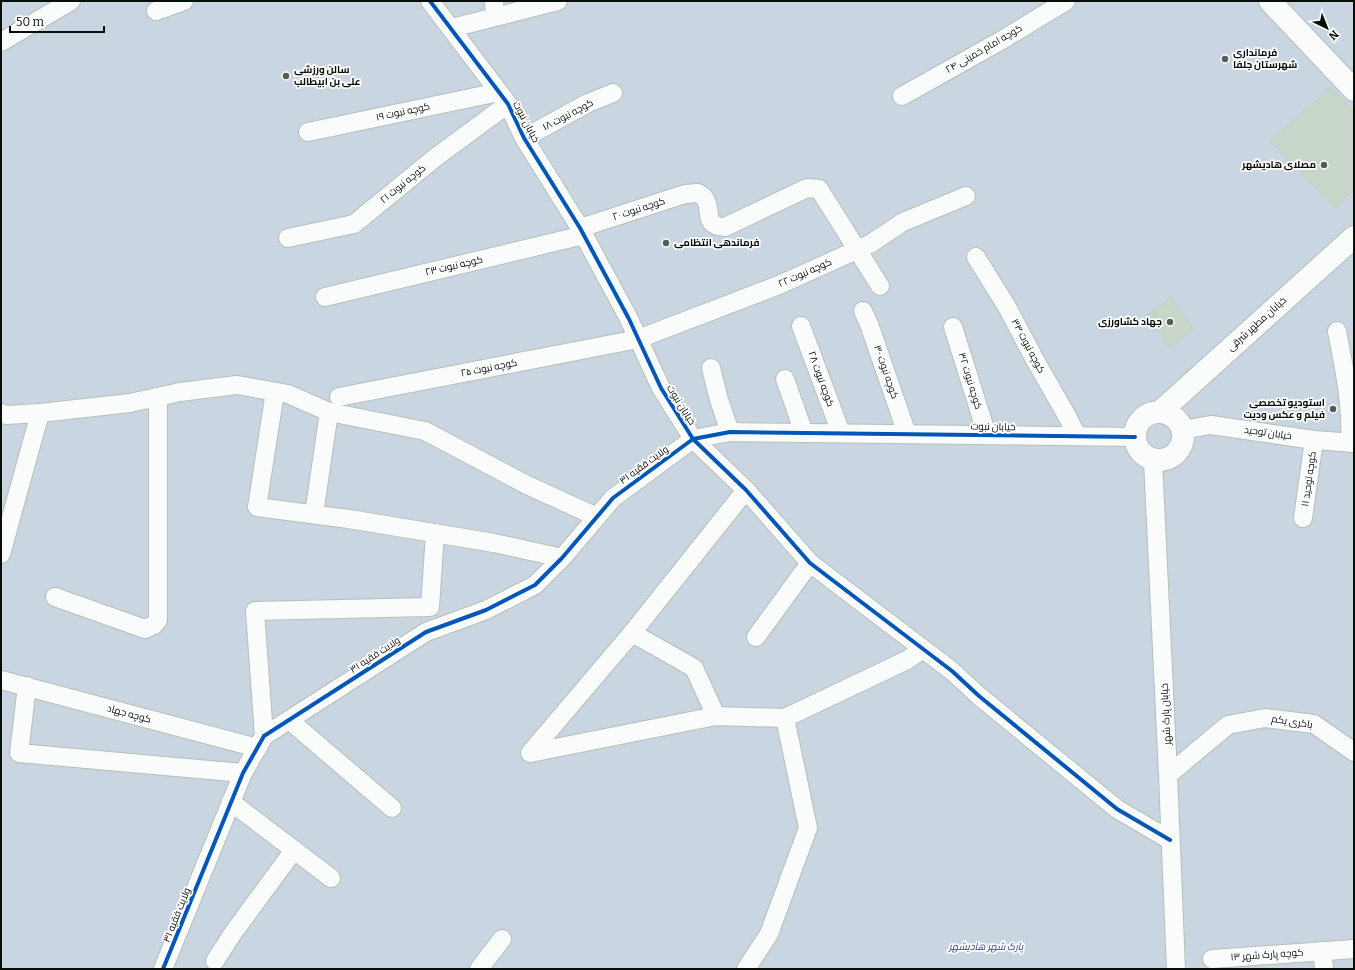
<svg xmlns="http://www.w3.org/2000/svg" width="1355" height="970" viewBox="0 0 1355 970" font-family="Bitter,Cairo,serif">
<style>
.green{fill:#cad5e2}
.building{fill:#c8d6ca;stroke:#c5cdc6}
.lines{fill:none;stroke-linecap:round;stroke-linejoin:round}
.minor-casing{stroke:#b6bfb7;stroke-width:20}
.major-casing{stroke:#b6bfb7;stroke-width:24}
.minor{stroke:#fafcfb;stroke-width:18}
.major{stroke:#fafcfb;stroke-width:22}
.cycleway-casing{stroke:#fff;stroke-width:6}
.cycleway{stroke:#0057b8;stroke-width:4}
.poi-dot{fill:#535c55;stroke:#fff;stroke-width:1.5}
.labels{text-anchor:middle;dominant-baseline:central;stroke-width:3.5;stroke-linejoin:round;paint-order:stroke}
.street-label{font-size:10px;fill:#070e09;stroke:#fff}
.poi-label{font-size:10px;font-weight:bold;fill:#070e09;stroke:#fff;text-anchor:start}
.park-label{font-size:10px;font-style:italic;fill:#344483;stroke:#fff}
</style>
<rect width="100%" height="100%" fill="#e1ece2"/>
<!-- green -->
<rect class="green" x="1" y="1" width="1353" height="968"/>
<!-- building -->
<g class="building">
<path d="M1331,87L1354,112V190L1335,208L1270,141Z"/>
<path d="M1171,298L1193,329L1170,348L1147,315Z"/>
</g>
<g class="lines">
<defs>
<g id="minor">
<path d="M430,1L508,104L524,138L580,228L629,319L661,388L693,439L746,490L810,563L952,671L979,696L1117,809L1170,840"/>
<path d="M494,1L495,17"/>
<path d="M156,11L184,1"/>
<path d="M452,28L558,1"/>
<path d="M1,42L71,1"/>
<path d="M902,96L1002,40L1066,1"/>
<path d="M308,132L499,92"/>
<path d="M524,138L588,103L613,93"/>
<path d="M580,228L685,194L698,193C700,194 704,197 705,199C713,211 702,226 725,227L807,188L819,189L880,286"/>
<path d="M288,238L354,224L436,157L508,104"/>
<path d="M976,257L1007,307L1035,360L1067,416L1077,436"/>
<path d="M325,297L584,235"/>
<path d="M863,311L869,324L907,434"/>
<path d="M801,326L841,433"/>
<path d="M953,327L987,435"/>
<path d="M1337,331C1344,368 1352,404 1350,442"/>
<path d="M711,368L719,400L730,432"/>
<path d="M785,379L804,433"/>
<path d="M275,392L257,507L349,519L494,543L562,558"/>
<path d="M339,397L638,339L779,285L870,244L903,222L966,196"/>
<path d="M1,413L6,415L40,413L130,403L180,392L237,385L288,394L329,412L425,431L527,485L597,517"/>
<path d="M1182,430L1211,425L1314,440L1354,443"/>
<path d="M1153,460L1168,775L1176,969"/>
<path d="M746,490L632,633L530,753L716,716L785,718L907,660L923,649"/>
<path d="M314,514L329,412"/>
<path d="M1303,518L1314,440"/>
<path d="M1,554L40,413"/>
<path d="M55,597L145,629L154,625L158,620V397"/>
<path d="M632,633L694,668L716,716"/>
<path d="M756,637L810,563"/>
<path d="M1,680L258,748"/>
<path d="M27,686L19,753L243,773"/>
<path d="M289,720L392,808"/>
<path d="M264,736L255,611L430,607L435,533"/>
<path d="M1168,775L1228,725L1265,718L1314,724L1354,752"/>
<path d="M231,802L331,878"/>
<path d="M1322,951L1324,969"/>
<path d="M1212,959L1354,949"/>
<path d="M215,961L233,933L294,850"/>
<path d="M163,969L243,773L264,736L426,632L486,610L535,585L562,558L613,498L693,439L730,432L1135,437"/>
<path d="M479,969L502,939"/>
<path d="M746,969L769,934L808,828L785,718"/>
</g>
<g id="major">
<path d="M1270,1L1354,90"/>
<path d="M1160,412L1354,237"/>
<circle cx="1159" cy="436" r="24"/>
</g>
</defs>
<!-- minor casing -->
<use href="#minor" class="minor-casing"/>
<!-- major casing -->
<use href="#major" class="major-casing"/>
<!-- minor -->
<use href="#minor" class="minor"/>
<!-- major -->
<use href="#major" class="major"/>
<defs>
<g id="cycleway">
<path d="M430,1L508,104L524,138L580,228L629,319L661,388L693,439L746,490L810,563L952,671L979,696L1117,809L1170,840"/>
<path d="M163,969L243,773L264,736L426,632L486,610L535,585L562,558L613,498L693,439L730,432L1135,437"/>
</g>
</defs>
<!-- cycleway casing -->
<use href="#cycleway" class="cycleway-casing"/>
<!-- cycleway -->
<use href="#cycleway" class="cycleway"/>
</g>
<!-- markers -->
<g class="poi-dot">
<circle cx="1225" cy="59" r="4"/>
<circle cx="286" cy="76" r="4"/>
<circle cx="1324" cy="165" r="4"/>
<circle cx="666" cy="243" r="4"/>
<circle cx="1170" cy="322" r="4"/>
<circle cx="1333" cy="409" r="4"/>
</g>
<g class="labels">
<!-- street labels -->
<g class="street-label">
<text transform="translate(984 49) rotate(-30)">کوچه امام خمینی ۲۴</text>
<text transform="translate(403 112) rotate(-12)">کوچه نبوت ۱۹</text>
<text transform="translate(568 115) rotate(-28)">کوچه نبوت ۱۸</text>
<text transform="translate(526 122) rotate(62)">خیابان نبوت</text>
<text transform="translate(403 184) rotate(-39)">کوچه نبوت ۲۱</text>
<text transform="translate(639 209) rotate(-18)">کوچه نبوت ۲۰</text>
<text transform="translate(454 266) rotate(-13)">کوچه نبوت ۲۳</text>
<text transform="translate(805 273) rotate(-24)">کوچه نبوت ۲۲</text>
<text transform="translate(1257 324) rotate(-42)">خیابان مطهر شرقی</text>
<text transform="translate(1028 346) rotate(62)">کوچه نبوت ۳۴</text>
<text transform="translate(489 368) rotate(-11)">کوچه نبوت ۲۵</text>
<text transform="translate(886 372) rotate(71)">کوچه نبوت ۳۰</text>
<text transform="translate(821 379) rotate(70)">کوچه نبوت ۲۸</text>
<text transform="translate(970 381) rotate(73)">کوچه نبوت ۳۲</text>
<text transform="translate(681 405) rotate(58)">خیابان نبوت</text>
<text transform="translate(993 427) rotate(1)">خیابان نبوت</text>
<text transform="translate(1268 433) rotate(8)">خیابان توحید</text>
<text transform="translate(644 465) rotate(-36)">ولایت فقیه ۳۱</text>
<text transform="translate(1309 479) rotate(-82)">کوچه توحید ۱۱</text>
<text transform="translate(375 655) rotate(-33)">ولایت فقیه ۳۱</text>
<text transform="translate(129 714) rotate(15)">کوچه جهاد</text>
<text transform="translate(1166 714) rotate(-93)">خیابان پارک شهر</text>
<text transform="translate(1292 722) rotate(9)">باکری یکم</text>
<text transform="translate(177 915) rotate(-68)">ولایت فقیه ۳۱</text>
<text transform="translate(1267 955) rotate(-4)">کوچه پارک شهر ۱۳</text>
</g>
<!-- poi labels -->
<g class="poi-label">
<text x="1233" y="53">فرمانداری<tspan x="1233" dy="12">شهرستان جلفا</tspan></text>
<text x="294" y="70">سالن ورزشی<tspan x="294" dy="12">علی بن ابیطالب</tspan></text>
<text x="1316" y="165" text-anchor="end">مصلای هادیشهر</text>
<text x="674" y="243">فرماندهی انتظامی</text>
<text x="1162" y="322" text-anchor="end">جهاد کشاورزی</text>
<text x="1325" y="403" text-anchor="end">استودیو تخصصی<tspan x="1325" dy="12">فیلم و عکس ودیت</tspan></text>
</g>
<!-- park labels -->
<g class="park-label">
<text x="986" y="947">پارک شهر هادیشهر</text>
</g>
</g>
<!-- border -->
<rect width="1355" height="970" fill="none" stroke="#070e09" stroke-width="4"/>
<!-- north arrow -->
<g transform="translate(1327 28) rotate(137)" stroke="#ffffff" stroke-width="3" paint-order="stroke">
<path d="M0-3L7 15L0 10L-7 15Z" fill="#070e09"/>
<text y="-6" font-size="11" font-weight="bold" text-anchor="middle" fill="#070e09">N</text>
</g>
<!-- scale -->
<path d="M10 26v6h94v-6" fill="none" stroke="#070e09" stroke-width="2"/>
<text x="16" y="26" font-size="12" fill="#070e09" stroke="#ffffff" stroke-width="3" paint-order="stroke">50 m</text>
</svg>
